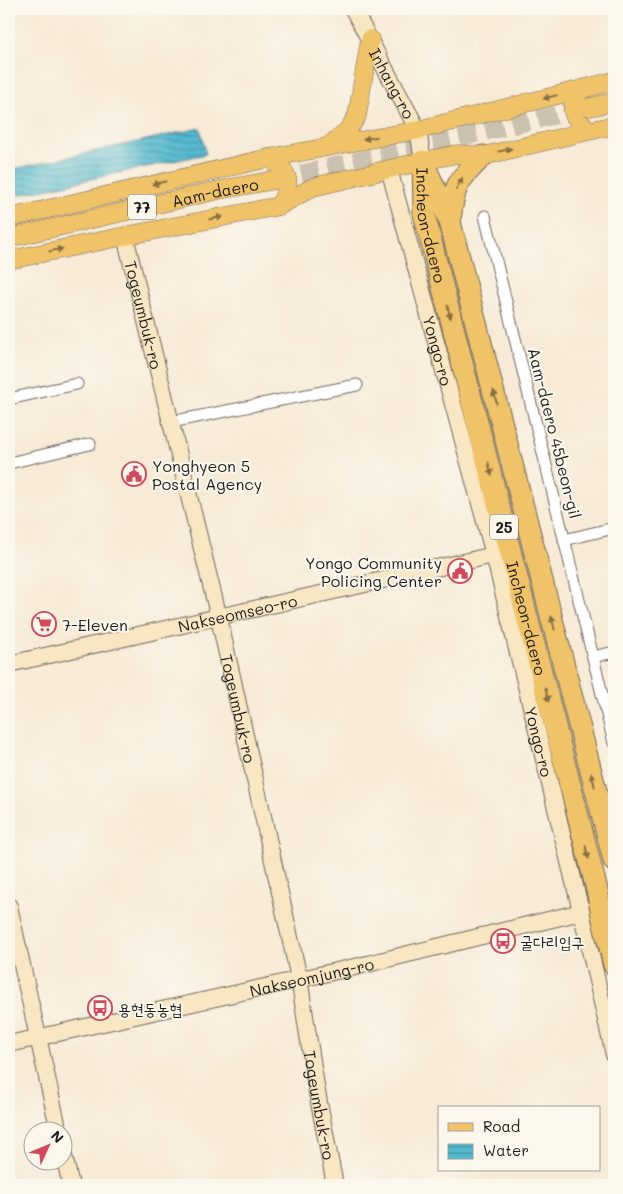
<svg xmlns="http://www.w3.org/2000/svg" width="623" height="1194" viewBox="0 0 623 1194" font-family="Mali,'Poor Story',sans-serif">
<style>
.water{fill:url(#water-rules);stroke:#366a76}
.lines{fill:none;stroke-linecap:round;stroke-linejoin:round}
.primary-tunnel{stroke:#cbc1b1;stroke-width:18;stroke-dasharray:18 9;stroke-linecap:butt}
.street-casing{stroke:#69645d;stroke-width:13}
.secondary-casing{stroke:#69645d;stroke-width:18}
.primary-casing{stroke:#69645d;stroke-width:19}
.highway-casing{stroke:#69645d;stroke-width:23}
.street{stroke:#fff;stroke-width:11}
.secondary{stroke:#f9e7c3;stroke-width:16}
.primary{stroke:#f1c369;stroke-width:18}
.highway{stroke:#f1c369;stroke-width:21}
.highway-bridge-casing{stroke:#69645d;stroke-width:23;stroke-linecap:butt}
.highway-bridge{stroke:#f1c369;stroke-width:21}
.oneway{fill:#867042}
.labels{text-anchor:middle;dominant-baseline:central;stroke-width:4;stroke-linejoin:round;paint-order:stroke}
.shield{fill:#fbf7ec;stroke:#5f5e5a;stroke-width:1}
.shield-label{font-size:15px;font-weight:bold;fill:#1c1c1c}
.street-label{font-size:16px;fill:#1c1c1c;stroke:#fbf7ec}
.poi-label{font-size:16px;fill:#1c1c1c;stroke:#fbf7ec;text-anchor:start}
</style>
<defs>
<pattern id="water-rules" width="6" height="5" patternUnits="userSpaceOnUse" patternTransform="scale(1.25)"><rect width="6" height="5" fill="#51b8cf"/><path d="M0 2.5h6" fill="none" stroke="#4295a7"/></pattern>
</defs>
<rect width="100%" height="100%" fill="#fbf7ec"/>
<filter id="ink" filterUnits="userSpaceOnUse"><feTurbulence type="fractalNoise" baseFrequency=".02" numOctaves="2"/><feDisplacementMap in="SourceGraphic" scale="10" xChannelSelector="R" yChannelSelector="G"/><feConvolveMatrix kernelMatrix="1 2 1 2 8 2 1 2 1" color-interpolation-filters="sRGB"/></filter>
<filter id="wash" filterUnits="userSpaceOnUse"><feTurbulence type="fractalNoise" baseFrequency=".0096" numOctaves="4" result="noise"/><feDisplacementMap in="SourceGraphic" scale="20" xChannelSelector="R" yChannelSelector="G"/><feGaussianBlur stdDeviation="1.12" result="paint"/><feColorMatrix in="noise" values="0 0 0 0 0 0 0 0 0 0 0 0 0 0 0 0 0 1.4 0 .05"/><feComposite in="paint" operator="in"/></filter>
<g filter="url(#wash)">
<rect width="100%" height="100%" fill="#f7ead6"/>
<!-- water -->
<path class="water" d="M200,128L206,154L9,197V170Z"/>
</g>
<g filter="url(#ink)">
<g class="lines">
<!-- primary-tunnel -->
<path class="primary-tunnel" d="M275,180L587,108"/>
<defs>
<g id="street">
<path d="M485,216L614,743"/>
<path d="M9,399L77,384"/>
<path d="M171,422L357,385"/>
<path d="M9,463L90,444"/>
<path d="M564,540L614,528"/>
<path d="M593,657L614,652"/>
</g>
<g id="secondary">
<path id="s1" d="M353,9L418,130L423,161"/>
<path id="s2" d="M389,169L494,555L581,911L614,1055"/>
<path id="s3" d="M125,236L219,618L299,978L317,1092L335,1185"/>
<path id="s4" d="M9,664L494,555"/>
<path d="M9,906L59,1132"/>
<path id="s5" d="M9,1044L359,966L614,904"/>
<path d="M62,1148L71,1185"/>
</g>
<g id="primary">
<path d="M582,89C567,108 570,117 590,130"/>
<path d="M590,107L614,102"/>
<path d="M331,144L348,130L357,116L370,39"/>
<path d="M269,158C292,172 291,184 279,206"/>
<path d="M9,218L269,158L418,130L614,81"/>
<path id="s6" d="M9,238L219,190L275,180"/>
<path d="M9,260L125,236L279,206L313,187L423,161L457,154L483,156L614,125"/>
</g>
<g id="highway">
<path id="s7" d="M423,161L424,214L597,890"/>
<path d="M427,171L450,222L614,861"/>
<path d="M450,221C454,185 457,181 483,156"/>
<path d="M603,920L614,965"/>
</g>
</defs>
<!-- street casing -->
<use href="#street" class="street-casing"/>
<!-- secondary casing -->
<use href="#secondary" class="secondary-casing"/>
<!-- primary casing -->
<use href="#primary" class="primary-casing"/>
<!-- highway casing -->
<use href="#highway" class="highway-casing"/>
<!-- street -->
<use href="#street" class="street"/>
<!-- secondary -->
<use href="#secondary" class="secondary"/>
<!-- primary -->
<use href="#primary" class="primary"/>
<!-- highway -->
<use href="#highway" class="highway"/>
<defs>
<path id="highway-bridge" d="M597,890L603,920"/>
</defs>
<!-- highway-bridge casing -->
<use href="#highway-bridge" class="highway-bridge-casing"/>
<!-- highway-bridge -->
<use href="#highway-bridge" class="highway-bridge"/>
</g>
<!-- one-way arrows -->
<defs><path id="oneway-solid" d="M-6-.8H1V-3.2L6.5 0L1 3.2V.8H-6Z" transform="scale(1.25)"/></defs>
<g class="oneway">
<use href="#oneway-solid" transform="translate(550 97) rotate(166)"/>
<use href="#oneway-solid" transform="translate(370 138) rotate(170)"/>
<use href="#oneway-solid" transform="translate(505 150) rotate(-13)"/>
<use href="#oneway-solid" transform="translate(159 183) rotate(167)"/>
<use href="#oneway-solid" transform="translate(459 184) rotate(-62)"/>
<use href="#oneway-solid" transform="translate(216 218) rotate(-11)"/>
<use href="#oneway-solid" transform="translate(56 250) rotate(-12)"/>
<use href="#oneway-solid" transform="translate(449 312) rotate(76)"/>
<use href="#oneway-solid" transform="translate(495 397) rotate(-104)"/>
<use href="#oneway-solid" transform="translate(490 469) rotate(76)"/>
<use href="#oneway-solid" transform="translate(553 623) rotate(-104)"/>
<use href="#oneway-solid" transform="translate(547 695) rotate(76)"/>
<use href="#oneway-solid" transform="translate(593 780) rotate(-104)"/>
<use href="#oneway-solid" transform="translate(587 852) rotate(76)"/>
</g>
</g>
<!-- icons -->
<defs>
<symbol id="civic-ring" viewBox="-11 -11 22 22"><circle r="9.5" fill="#fbf7ec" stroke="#d1495b" stroke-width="1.5"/><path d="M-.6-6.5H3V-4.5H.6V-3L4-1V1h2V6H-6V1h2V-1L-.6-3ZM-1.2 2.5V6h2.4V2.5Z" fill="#d1495b"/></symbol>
<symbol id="supermarket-ring" viewBox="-11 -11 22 22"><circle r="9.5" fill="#fbf7ec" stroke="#d1495b" stroke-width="1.5"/><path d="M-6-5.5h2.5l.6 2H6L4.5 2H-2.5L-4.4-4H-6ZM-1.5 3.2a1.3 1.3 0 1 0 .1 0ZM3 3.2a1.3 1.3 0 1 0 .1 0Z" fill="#d1495b"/></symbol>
<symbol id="bus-ring" viewBox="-11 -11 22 22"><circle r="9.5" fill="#fbf7ec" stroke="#d1495b" stroke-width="1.5"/><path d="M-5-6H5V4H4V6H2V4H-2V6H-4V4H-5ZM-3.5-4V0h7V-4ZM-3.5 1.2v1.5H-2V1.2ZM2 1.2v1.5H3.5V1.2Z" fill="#d1495b"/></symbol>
</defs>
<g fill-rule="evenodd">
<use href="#civic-ring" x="120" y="460" width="28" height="28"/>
<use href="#civic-ring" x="446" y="557" width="28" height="28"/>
<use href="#supermarket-ring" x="30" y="610" width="28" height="28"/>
<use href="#bus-ring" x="489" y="927" width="28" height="28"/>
<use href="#bus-ring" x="86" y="994" width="28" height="28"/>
</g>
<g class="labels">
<!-- shield labels -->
<g class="shield">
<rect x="128" y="194.5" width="28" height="25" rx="4"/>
<rect x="490" y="514.5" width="28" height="25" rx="4"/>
</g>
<g class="shield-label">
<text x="142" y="207">77</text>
<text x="504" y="527">25</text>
</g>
<!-- street labels -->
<g class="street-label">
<text stroke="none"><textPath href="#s1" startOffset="84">Inhang-ro</textPath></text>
<text stroke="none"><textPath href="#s6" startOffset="211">Aam-daero</textPath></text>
<text stroke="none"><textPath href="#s7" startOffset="65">Incheon-daero</textPath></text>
<text stroke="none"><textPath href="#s3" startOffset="81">Togeumbuk-ro</textPath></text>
<text stroke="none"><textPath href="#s2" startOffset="188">Yongo-ro</textPath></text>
<text transform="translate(555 433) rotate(76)">Aam-daero 45beon-gil</text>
<text stroke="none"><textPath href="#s4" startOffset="234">Nakseomseo-ro</textPath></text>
<text stroke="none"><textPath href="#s7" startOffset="470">Incheon-daero</textPath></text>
<text stroke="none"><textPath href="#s3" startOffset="486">Togeumbuk-ro</textPath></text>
<text stroke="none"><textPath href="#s2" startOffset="592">Yongo-ro</textPath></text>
<text stroke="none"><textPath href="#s5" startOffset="310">Nakseomjung-ro</textPath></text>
<text stroke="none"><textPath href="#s3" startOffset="891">Togeumbuk-ro</textPath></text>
</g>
<!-- poi labels -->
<g class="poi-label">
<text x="152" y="465">Yonghyeon 5<tspan x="152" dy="18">Postal Agency</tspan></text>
<text x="442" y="562" text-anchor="end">Yongo Community<tspan x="442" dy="18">Policing Center</tspan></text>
<text x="62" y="624">7-Eleven</text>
<text x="520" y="941">굴다리입구</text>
<text x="118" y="1008">용현동농협</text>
</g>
</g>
<!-- margin -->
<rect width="623" height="1194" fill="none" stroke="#fbf7ec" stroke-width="30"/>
<!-- legend -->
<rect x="438" y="1106" width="162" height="65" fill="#fbf7ec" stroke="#a29f99"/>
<rect x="448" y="1123" width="25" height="8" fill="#f1c369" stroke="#a29f99"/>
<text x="483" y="1132" font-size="15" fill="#1c1c1c">Road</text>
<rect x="448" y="1144" width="25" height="15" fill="url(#water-rules)" stroke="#a29f99"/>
<text x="483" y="1156" font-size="15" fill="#1c1c1c">Water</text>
<!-- north arrow -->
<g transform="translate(48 1146) rotate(46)"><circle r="24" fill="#fbf7ec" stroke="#a29f99"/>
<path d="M0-4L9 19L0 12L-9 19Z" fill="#d1495b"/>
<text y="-8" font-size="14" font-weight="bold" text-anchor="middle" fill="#1c1c1c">N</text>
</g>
</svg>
